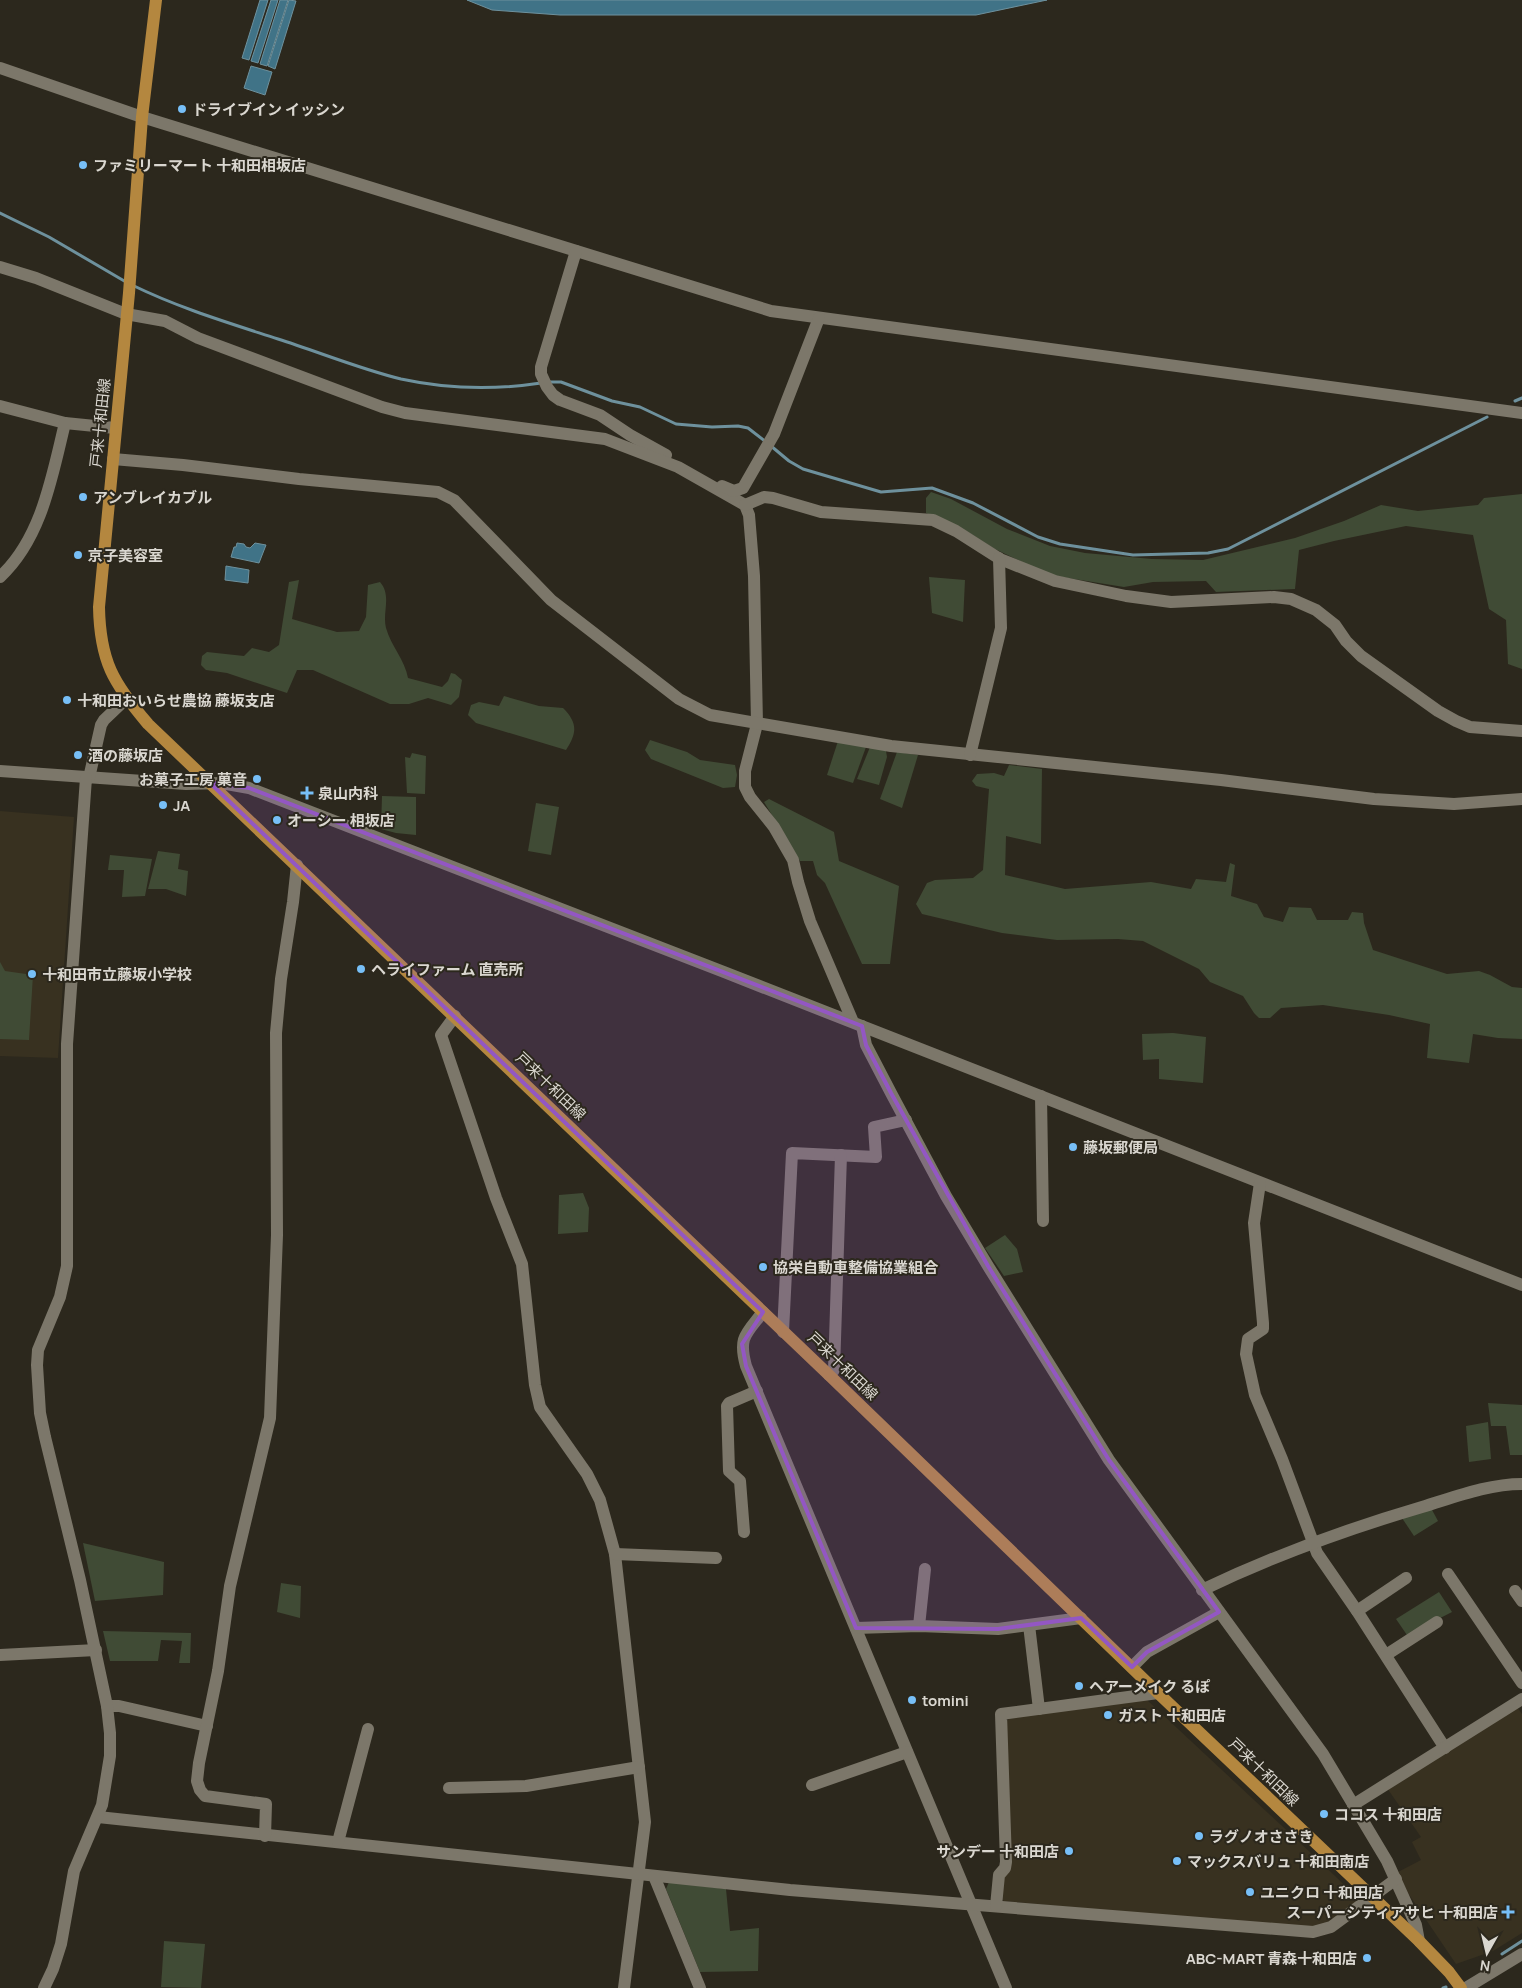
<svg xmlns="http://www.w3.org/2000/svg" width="1522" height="1988" viewBox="0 0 1522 1988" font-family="Manrope,'Noto Sans JP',sans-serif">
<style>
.built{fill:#383120}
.green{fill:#404b35}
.water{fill:#407387;stroke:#6e919d}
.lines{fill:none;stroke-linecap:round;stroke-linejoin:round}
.stream{stroke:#6e919d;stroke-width:3}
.minor{stroke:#7c776a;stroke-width:12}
.major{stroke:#b4873f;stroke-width:12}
.marked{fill:#9357c3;fill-opacity:0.2;stroke:#9357c3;stroke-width:4;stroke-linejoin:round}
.poi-dot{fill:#77bff7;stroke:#2c281d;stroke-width:2}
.labels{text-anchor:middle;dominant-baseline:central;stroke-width:4;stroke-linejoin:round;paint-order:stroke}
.poi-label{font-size:15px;font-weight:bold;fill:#dad7d0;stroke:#2c281d;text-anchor:start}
.street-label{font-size:15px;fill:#dad7d0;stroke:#2c281d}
</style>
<rect width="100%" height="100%" fill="#2c281d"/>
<!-- built -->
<g class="built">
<path d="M0,811L74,817L58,1058L0,1056Z"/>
<path d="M1147,1700L1312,1854L1359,1899L1338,1919L1315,1930L1004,1901L999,1897L1006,1722L1011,1717Z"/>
<path d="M1517,1707L1522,1714V1933L1493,1951L1456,1964L1408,1893L1398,1872L1421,1860L1412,1842L1421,1837L1387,1788Z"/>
</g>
<!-- green -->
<g class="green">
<path d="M931,492L951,499L1007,529L1050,546L1085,553L1152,559L1203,560L1295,538L1344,521L1381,505L1418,511L1478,505L1484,498L1522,494V669L1508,664L1506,620L1489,609L1473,535L1406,526L1334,541L1299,550L1295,589L1216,592L1206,581L1153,582L1124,587L1049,575L995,549L968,532L926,513V498Z"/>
<path d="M929,577L965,580L963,622L932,613Z"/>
<path d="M299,580L292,619L337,632L359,631L366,617L368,585L380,582C392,596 382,612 386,628C391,646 405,660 408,678L442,687L448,681L451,673L455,674L462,680L459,697L451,705L428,698L409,704H390L313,670H297L287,693L227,673L206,670L201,665L202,656L207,652L244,656L252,648L269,652L279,645L289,582Z"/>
<path d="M504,696L539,706L563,708C578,723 577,733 566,750L476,723L468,715L471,705L479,702L499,706Z"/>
<path d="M650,740L687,752L700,760L735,765L737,775L735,787L723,788L651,759L645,750Z"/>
<path d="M838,741L866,747L853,783L827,775Z"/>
<path d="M870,747L886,751L887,757L879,785L857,779Z"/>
<path d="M897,752L918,755L902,808L880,799Z"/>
<path d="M412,753L426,756L425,794L407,793L405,757L410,758Z"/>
<path d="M1009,765L1042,769L1041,844L1006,836L1005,875L1065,889L1151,882L1191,889L1196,879L1226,882L1230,863L1235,865L1231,896L1257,904L1264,917L1283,922L1289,907L1311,908L1317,920H1348L1352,912L1363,913L1364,923L1373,950L1447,974L1479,971L1490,975L1512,987L1522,988V1039L1498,1038L1473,1034L1469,1063L1427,1058L1430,1024L1389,1015L1323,1005L1281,1008L1270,1018H1259L1254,1013L1243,996L1210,982L1199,969L1143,941L1118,939L1057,940L1002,933L922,914L916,904L927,883L935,880L973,878L983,870L989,789L976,786L972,781L977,774L994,773L1004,776Z"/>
<path d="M382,796L416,797V835L396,833L381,829Z"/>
<path d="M769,799L834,832L839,861L899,886L890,964H862L825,883L817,875L813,861H800L764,802Z"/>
<path d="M536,803L559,807L551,855L528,851Z"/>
<path d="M158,851L180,854L178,869L188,871L186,896L166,889H148Z"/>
<path d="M110,855L152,859L145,896L122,897L124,870H108Z"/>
<path d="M0,962L5,971L33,975L29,1040L0,1039Z"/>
<path d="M1173,1033L1206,1037L1203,1083L1159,1079V1059L1143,1060L1142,1034Z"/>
<path d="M583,1193L589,1208L588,1232L558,1234L559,1195Z"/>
<path d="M1005,1235L1017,1249L1023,1272L1004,1276L985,1248Z"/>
<path d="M1488,1403L1522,1405V1455H1510L1506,1426H1491Z"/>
<path d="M1488,1422L1491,1459L1469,1462L1466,1426Z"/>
<path d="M1431,1508L1438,1521L1414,1536L1402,1518Z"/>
<path d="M83,1543L164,1562L163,1595L95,1601Z"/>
<path d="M281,1583L301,1586L300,1618L277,1612Z"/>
<path d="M1439,1592L1452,1612L1407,1635L1396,1619Z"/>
<path d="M103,1631L191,1633L190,1663H179L182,1641L161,1640L158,1661H110Z"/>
<path d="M669,1882L726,1889L730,1931L759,1928L758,1971L700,1972L666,1889Z"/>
<path d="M164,1941L205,1944L201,1988L161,1987Z"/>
</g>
<!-- water -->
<g class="water">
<path d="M260,0H268L249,60L242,58Z"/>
<path d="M271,0H278L258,63L251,61Z"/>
<path d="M280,0H288L267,66L260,64Z"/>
<path d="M289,0L296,1L275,69L268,66Z"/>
<path d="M467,0H1047L976,15H560L492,10Z"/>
<path d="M251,66L272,72L265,95L244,88Z"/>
<path d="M237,543L244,544L246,547L250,548L255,543L266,545L259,563L231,557L234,547H236Z"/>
<path d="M226,566L249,570L248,583L225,580Z"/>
</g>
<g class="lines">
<!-- stream -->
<g class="stream">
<path d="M0,213L49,237L126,282"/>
<path d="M132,285C179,308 229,323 278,339C319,352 360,369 401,379C447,389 495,390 541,383"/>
<path d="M547,382H561L612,401L640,407L676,424L712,427L738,426L748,428L766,442"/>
<path d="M1515,401L1522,398"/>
<path d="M771,446L789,461L803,469L881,492L932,488L973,503L1038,537L1060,544L1133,555L1208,553L1228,549L1487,417"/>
<path d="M1502,1954L1522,1941"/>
<path d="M1443,1988L1446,1987"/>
</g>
<!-- minor -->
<g class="minor">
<path d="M0,68L142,117L771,311L1522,413"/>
<path d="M576,251L541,367V374L547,387L553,395L560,400L600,415L630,435L666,455"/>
<path d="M0,267L36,278L126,314L165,321L198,338L382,407L405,413L605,439L678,467L745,505L749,515L754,576L757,724L745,771V787L750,797L774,827L793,860L798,882L810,921L853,1022"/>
<path d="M0,406L65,423L115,428"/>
<path d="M113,459L183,465L299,479L438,492L454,500L551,600L679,699L710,715L891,746L1221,780L1374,799L1454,804L1522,799"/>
<path d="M722,486L734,491L743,488L774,434L819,318"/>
<path d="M745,505L764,497L773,498L821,512L933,520L956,531L1000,559L1055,581L1126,596L1171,602L1274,597L1291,599L1316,610L1335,625L1346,641L1361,656L1438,711L1456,721L1470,727L1522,731"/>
<path d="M0,577C42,538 52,476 65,423"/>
<path d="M970,755L1001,628L999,558"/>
<path d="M0,771L186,784L221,783L249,788L724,972L1522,1285"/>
<path d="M89,778L101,725L104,720L126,699"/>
<path d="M455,1016L441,1035L496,1198L522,1264L535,1385L540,1407L587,1474L600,1500L615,1554L645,1822L624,1988"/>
<path d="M862,1026L866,1045L891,1093L946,1196L988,1266L1109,1460L1323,1754L1387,1861L1416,1925L1419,1941"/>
<path d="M1041,1096L1043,1221"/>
<path d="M1260,1183L1254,1223L1263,1323V1329L1248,1339L1246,1354L1255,1395L1282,1459L1317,1553L1357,1611L1445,1748"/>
<path d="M763,1312C746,1334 738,1337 746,1366L1006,1988"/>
<path d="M783,1332L792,1153L876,1157L874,1127L906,1120"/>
<path d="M829,1375L834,1370L841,1155"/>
<path d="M744,1532L740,1481L729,1471L727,1406L729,1403L757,1391"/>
<path d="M615,1554L716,1558"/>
<path d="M1448,1574L1522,1683"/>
<path d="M1202,1590C1273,1556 1347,1529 1422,1507C1455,1497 1488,1484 1522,1484"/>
<path d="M1515,1591L1522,1601"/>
<path d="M1357,1611L1406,1578"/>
<path d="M1029,1625L1039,1709"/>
<path d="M919,1626L925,1569"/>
<path d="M856,1628L919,1626L998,1629L1081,1618"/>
<path d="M0,1655L96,1650"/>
<path d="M1386,1655L1437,1622"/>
<path d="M1132,1667L1147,1652L1219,1612"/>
<path d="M107,1706H119L207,1726"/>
<path d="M812,1785L907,1752"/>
<path d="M449,1788L526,1786L639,1767"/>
<path d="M1353,1805L1522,1699"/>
<path d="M98,1817L790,1890L1313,1932L1331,1927L1396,1879"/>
<path d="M265,1836L266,1804L205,1796L200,1790L197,1781L199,1763L218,1671L230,1586L270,1418L277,1235L276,1033L281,979L293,902L297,865"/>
<path d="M338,1842L368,1729"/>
<path d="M654,1876L700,1988"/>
<path d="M996,1906L999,1875L1005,1868L1006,1862L1001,1714L1158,1693"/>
<path d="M44,1988L53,1969L61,1944L74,1871L102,1805L110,1756V1733L107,1706L80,1580L45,1437L40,1413L37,1365L38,1350L60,1297L67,1266V1044L86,778"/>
<path d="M1466,1988L1522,1954"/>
</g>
<!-- major -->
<path class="major" d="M156,0L142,117L129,293L99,607C100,661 113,683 148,724L829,1375L1158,1693L1419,1941L1449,1972L1461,1988"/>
</g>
<!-- marked area -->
<path class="marked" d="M209,782L249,788L862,1026L866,1045L891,1093L988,1266L1109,1460L1219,1612L1147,1652L1132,1667L1081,1618L998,1629L856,1628L746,1366L742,1344L763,1312Z"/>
<!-- markers -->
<g class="poi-dot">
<circle cx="182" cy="109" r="5"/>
<circle cx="83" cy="165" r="5"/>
<circle cx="83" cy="497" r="5"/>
<circle cx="78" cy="555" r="5"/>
<circle cx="67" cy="700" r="5"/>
<circle cx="78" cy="755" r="5"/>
<circle cx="257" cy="779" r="5"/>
<path d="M304.5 785.5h5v5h5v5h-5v5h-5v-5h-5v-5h5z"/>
<circle cx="163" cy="805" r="5"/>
<circle cx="277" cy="820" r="5"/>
<circle cx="361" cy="969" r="5"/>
<circle cx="32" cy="974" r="5"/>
<circle cx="1073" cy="1147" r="5"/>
<circle cx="763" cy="1267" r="5"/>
<circle cx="1079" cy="1686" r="5"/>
<circle cx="912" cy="1700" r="5"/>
<circle cx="1108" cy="1715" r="5"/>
<circle cx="1324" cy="1814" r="5"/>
<circle cx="1199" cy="1836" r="5"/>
<circle cx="1069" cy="1851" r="5"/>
<circle cx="1177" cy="1861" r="5"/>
<circle cx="1250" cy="1892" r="5"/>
<path d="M1505.5 1904.5h5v5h5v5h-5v5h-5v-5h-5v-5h5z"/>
<circle cx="1367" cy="1958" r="5"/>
</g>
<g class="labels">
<!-- poi labels -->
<g class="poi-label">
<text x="192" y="109">ドライブイン イッシン</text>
<text x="93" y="165">ファミリーマート 十和田相坂店</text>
<text x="93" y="497">アンブレイカブル</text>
<text x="88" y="555">京子美容室</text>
<text x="77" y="700">十和田おいらせ農協 藤坂支店</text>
<text x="88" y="755">酒の藤坂店</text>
<text x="247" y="779" text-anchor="end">お菓子工房 菓音</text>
<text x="318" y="793">泉山内科</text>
<text x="173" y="805">JA</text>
<text x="287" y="820">オーシー 相坂店</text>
<text x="371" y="969">ヘライファーム 直売所</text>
<text x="42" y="974">十和田市立藤坂小学校</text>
<text x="1083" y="1147">藤坂郵便局</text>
<text x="773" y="1267">協栄自動車整備協業組合</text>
<text x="1089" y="1686">ヘアーメイク るぽ</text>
<text x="922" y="1700">tomini</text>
<text x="1118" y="1715">ガスト 十和田店</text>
<text x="1334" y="1814">ココス 十和田店</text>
<text x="1209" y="1836">ラグノオささき</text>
<text x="1059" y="1851" text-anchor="end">サンデー 十和田店</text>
<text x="1187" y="1861">マックスバリュ 十和田南店</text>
<text x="1260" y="1892">ユニクロ 十和田店</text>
<text x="1498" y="1912" text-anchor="end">スーパーシティアサヒ 十和田店</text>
<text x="1357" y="1958" text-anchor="end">ABC-MART 青森十和田店</text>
</g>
<!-- street labels -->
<g class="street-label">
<text transform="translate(100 423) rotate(-84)">戸来十和田線</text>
<text transform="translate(551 1086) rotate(44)">戸来十和田線</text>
<text transform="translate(843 1366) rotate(44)">戸来十和田線</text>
<text transform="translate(1264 1772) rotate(44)">戸来十和田線</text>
</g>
</g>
<!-- north arrow -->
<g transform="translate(1487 1953) rotate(188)" stroke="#2c281d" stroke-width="4" paint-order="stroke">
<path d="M0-4L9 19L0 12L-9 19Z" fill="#dad7d0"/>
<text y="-8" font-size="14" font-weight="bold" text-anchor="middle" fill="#dad7d0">N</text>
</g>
</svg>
